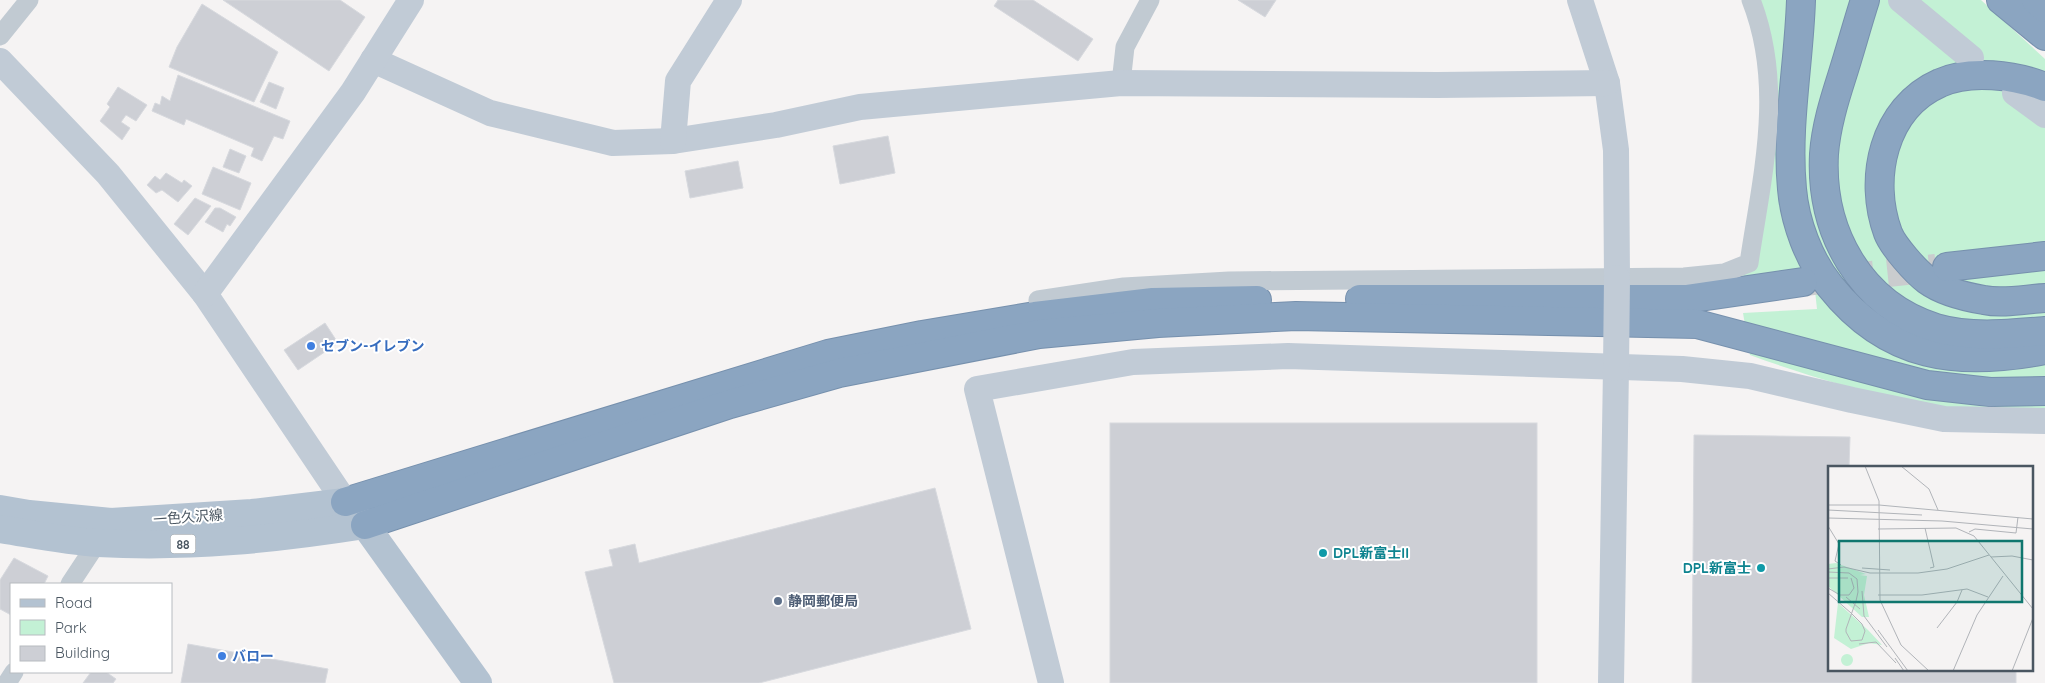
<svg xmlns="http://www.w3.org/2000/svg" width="2045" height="683" viewBox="0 0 2045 683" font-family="Quicksand,'Noto Sans JP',sans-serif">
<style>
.green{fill:#c3f1d5}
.building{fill:#cdcfd5;stroke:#d7d9de}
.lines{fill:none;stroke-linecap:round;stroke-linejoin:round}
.highway-tunnel{stroke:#caccce;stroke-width:28;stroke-dasharray:28 14;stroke-linecap:butt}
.highway-casing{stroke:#7690ad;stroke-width:30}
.street{stroke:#c1cad2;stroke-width:19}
.secondary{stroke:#c1cbd6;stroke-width:26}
.primary{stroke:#b3c2d1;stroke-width:28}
.highway{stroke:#8ba5c1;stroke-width:28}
.secondary-bridge{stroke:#c1cbd6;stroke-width:26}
.shop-dot{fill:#3f7fe0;stroke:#fff;stroke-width:2}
.culture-dot{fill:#0f9aa8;stroke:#fff;stroke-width:2}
.service-dot{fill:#5c6f8a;stroke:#fff;stroke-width:2}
.labels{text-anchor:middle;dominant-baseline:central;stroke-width:4;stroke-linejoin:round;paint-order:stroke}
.shield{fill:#fff;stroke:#808990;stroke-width:1}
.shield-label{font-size:12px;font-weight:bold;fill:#4a5661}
.shop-label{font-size:14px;font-weight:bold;fill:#366cbe;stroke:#fff;text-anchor:start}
.street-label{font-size:14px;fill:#4a5661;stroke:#fff}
.culture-label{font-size:14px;font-weight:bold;fill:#0d838f;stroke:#fff;text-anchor:start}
.service-label{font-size:14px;font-weight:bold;fill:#4e5e75;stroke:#fff;text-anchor:start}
.inset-road{fill:none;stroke:#b1b4b9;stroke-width:1}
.view{fill:#0f766e;fill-opacity:0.15;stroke:#0f766e;stroke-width:2.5}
.inset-edge{fill:none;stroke:#4a5661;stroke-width:2.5}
</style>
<rect width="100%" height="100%" fill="#f5f3f3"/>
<!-- green -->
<path class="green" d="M1743,0H1981L2045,59V431C1945,413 1845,390 1750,355L1743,313L1817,309L1814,282L1730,279L1749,263L1769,81Z"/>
<!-- building -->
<g class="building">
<path d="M223,0H340L365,17L329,71Z"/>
<path d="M998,0H1033L1093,39L1078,61L994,6Z"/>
<path d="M1238,0H1276L1265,17Z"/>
<path d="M202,4L278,52L254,102L169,67L177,47Z"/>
<path d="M178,75L290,121L283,139L274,136L262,161L251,156L254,148L186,119L184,125L152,111L155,103L160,105L162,96L170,101Z"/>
<path d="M269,82L284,88L276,109L260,102Z"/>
<path d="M118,87L147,105L136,121L126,115L121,122L130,128L122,140L100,121L110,107L107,104Z"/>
<path d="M888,136L895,173L840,184L833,146Z"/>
<path d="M230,149L246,156L239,173L223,167Z"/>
<path d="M738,161L743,188L690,198L685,171Z"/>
<path d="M213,167L251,183L240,210L202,194Z"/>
<path d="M166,173L182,183L184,180L192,186L178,202L162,190L156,193L147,185L155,176L160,180Z"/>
<path d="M195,198L211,206L188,235L174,224Z"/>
<path d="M215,208H220L236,217L230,226L227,224L223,232L205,222Z"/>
<path d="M325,323L338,343L298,370L284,350Z"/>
<rect x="1110" y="423" width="427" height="260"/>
<path d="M1694,435L1850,437L1849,467H1829V669H2016V683H1692Z"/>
<path d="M935,488L971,629L759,683H614L585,572L613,566L609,550L635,544L639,563Z"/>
<path d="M14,558L48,576L44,584H11V615L0,609V580Z"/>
<path d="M188,644L328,669L325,683H181Z"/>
<path d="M91,672H106L116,679L113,683H83Z"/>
</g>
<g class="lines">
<!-- highway-tunnel -->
<path class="highway-tunnel" d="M1804,282L1936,268"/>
<defs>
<g id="highway">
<path d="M1801,0C1799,63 1786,126 1792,189C1795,223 1809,260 1830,286C1888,359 1958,367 2045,350"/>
<path d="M1865,0C1857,25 1850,51 1842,76C1834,101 1826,127 1824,154C1820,231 1859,304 1936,328C1970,338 2009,334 2045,331"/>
<path d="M2001,0L2045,36"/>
<path d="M2036,0L2045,8"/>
<path d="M2045,87C2015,75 1970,69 1940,83C1883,108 1868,179 1888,233C1893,246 1916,272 1927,280C1942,291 1966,297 1984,300C2003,304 2026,299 2045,298"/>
<path d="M1947,267L2045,256"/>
<path d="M1360,299H1686L1803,282"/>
<path d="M345,502L828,354L922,335L1035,316L1153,302L1257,300"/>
<path d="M365,525L730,404L839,373L1039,334L1158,323L1296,316L1697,324L1927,385L1990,392L2045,391"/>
</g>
</defs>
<!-- highway casing -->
<use href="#highway" class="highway-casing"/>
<!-- street -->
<g class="street">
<path d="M0,36L29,0"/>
<path d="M1121,83L1125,47L1150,0"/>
<path d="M1038,300L1124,287L1229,281L1684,277L1724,273L1749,263C1762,176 1785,86 1751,0"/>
<path d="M70,584L97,543"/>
<path d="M7,683L14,672"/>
</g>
<!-- secondary -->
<g class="secondary">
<path d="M1580,0L1607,83L1616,150L1617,278"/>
<path d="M1901,0L1971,58"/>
<path d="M373,60L490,113L613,143L673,141L776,125L860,107L1121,83L1438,85L1607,83"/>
<path d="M0,61L108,174L205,294L345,502"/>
<path d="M2015,93L2045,115"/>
<path d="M673,141L678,81L729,0"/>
<path d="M205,294L353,92L411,0"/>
<path d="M1051,683L977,389L1133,362L1288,356L1682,369L1750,376L1852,400L1944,419L2045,421"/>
<path d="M1611,683L1616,368"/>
</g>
<!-- primary -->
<g class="primary">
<path d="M0,509L29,514L111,522L252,513L345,502L365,525L478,683"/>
<path d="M0,529C32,534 66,541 98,543C189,548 276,539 365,525"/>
</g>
<!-- highway -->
<use href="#highway" class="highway"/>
<!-- secondary-bridge -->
<path class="secondary-bridge" d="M1616,368L1617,278"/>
</g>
<!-- markers -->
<g class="shop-dot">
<circle cx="311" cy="346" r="5"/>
<circle cx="222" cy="656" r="5"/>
</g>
<g class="culture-dot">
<circle cx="1323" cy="553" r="5"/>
<circle cx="1761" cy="568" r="5"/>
</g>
<circle class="service-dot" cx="778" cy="601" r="5"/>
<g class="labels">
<!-- shield labels -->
<rect class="shield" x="170.5" y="534.5" width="25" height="19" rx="4"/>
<g class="shield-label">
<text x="183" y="544">88</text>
</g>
<!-- shop labels -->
<g class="shop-label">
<text x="321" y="346">セブン-イレブン</text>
<text x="232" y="656">バロー</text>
</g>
<!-- street labels -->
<g class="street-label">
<text transform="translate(188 517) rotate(-4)">一色久沢線</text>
</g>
<!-- culture labels -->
<g class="culture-label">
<text x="1333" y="553">DPL新富士II</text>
<text x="1751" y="568" text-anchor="end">DPL新富士</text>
</g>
<!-- service labels -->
<g class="service-label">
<text x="788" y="601">静岡郵便局</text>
</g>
</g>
<!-- overview -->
<g transform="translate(1828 466)">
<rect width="205" height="205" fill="#f5f3f3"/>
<path d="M8,97L38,108L32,109L39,110L36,129L41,151H34L0,120V98ZM10,137L40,164L54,179L41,177L23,183L6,172ZM13 194a6 6 0 1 1 12 0a6 6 0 1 1-12 0Z" fill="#c3f1d5"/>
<path class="inset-road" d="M37,0L51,35L52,134L73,179L101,205M73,0L101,23L110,44M0,39H51M51,39L205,53M0,44L94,49M0,52L114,55L205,63M0,60L11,78L7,95L13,99M97,62L106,101L102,102M50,63L128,62L146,70L163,91L184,90L205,94M141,66L147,63L188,67L190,51M163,91L205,143M34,102L62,104M0,103L16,101L42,107H90L119,103L161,89M0,106L21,107L29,113L30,126L28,135L18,163V166L23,175L34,174L37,165L34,158L23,147L0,127M0,112H20M0,122L12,129H21L26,122L23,112M34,125L36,150L59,181M50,129H94L139,123L160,131M18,131L32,143M109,162L129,136L134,124M50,164L80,205M31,178L48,176L68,197M67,192L76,205M125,205L149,149L175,110M184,205L205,152"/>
<path class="view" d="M11,75H194V136H11Z"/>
<rect width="205" height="205" class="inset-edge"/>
</g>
<!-- legend -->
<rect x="10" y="583" width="162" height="90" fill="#ffffff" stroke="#b7bbc0"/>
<rect x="20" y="599" width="25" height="8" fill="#b3c2d1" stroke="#b7bbc0"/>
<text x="55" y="608" font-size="15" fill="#4a5661">Road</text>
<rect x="20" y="620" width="25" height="15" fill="#c3f1d5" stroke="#b7bbc0"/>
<text x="55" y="633" font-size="15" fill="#4a5661">Park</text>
<rect x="20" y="646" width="25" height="15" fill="#cdcfd5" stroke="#b7bbc0"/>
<text x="55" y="658" font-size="15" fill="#4a5661">Building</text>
</svg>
